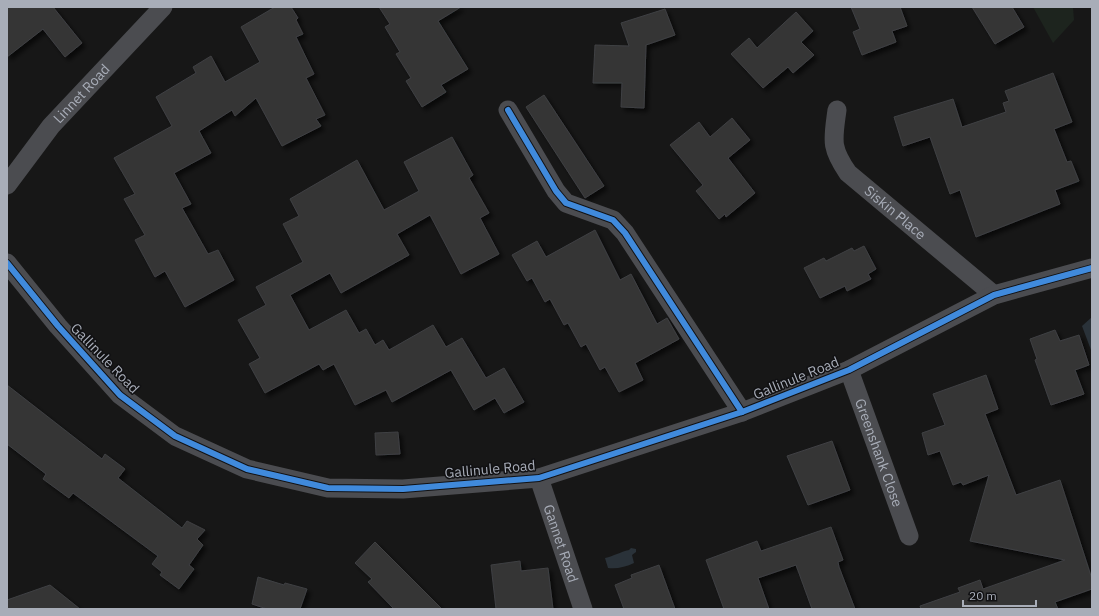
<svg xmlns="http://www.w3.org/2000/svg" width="1099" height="616" viewBox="0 0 1099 616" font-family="'IBM Plex Sans',sans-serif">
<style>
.green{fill:#1d241e}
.water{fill:#2a3239}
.building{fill:#353536;stroke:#3f4043;filter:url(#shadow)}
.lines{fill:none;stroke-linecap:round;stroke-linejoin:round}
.minor{stroke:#4b4c50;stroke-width:19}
.cycleway-casing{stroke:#111113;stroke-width:8}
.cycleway{stroke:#408adc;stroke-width:6}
.labels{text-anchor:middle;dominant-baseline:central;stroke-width:3;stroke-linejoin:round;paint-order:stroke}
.street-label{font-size:14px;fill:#a8adb8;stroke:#111113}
</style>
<defs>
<filter id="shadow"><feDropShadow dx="3.5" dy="3.5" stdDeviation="2" flood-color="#0009"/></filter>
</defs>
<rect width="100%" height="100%" fill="#171717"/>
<!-- green -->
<path class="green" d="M1033,7H1073L1074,20L1053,43Z"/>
<!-- water -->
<g class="water">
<path d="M1092,317V350H1091L1082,326Z"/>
<path d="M631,548L636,549V552L632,555L634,563C626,567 617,569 608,568L605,558C614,556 620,552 629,550Z"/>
</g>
<!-- building -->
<g class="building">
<path d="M7,7H53L82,43L65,57L43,29L7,57Z"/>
<path d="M275,7H291L298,18L296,20L303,34L296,37L314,74L306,78L325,115L316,119L321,126L282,146L256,98L235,116L232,110L199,131L211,153L174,173L191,204L182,208L208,254L218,250L234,280L185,307L165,271L155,277L135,240L145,235L124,199L135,194L114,158L172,126L156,97L196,73L193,67L211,56L225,82L260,62L241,27Z"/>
<path d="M379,7H461L438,21L468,69L441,85L446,92L422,107L406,81L411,78L396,54L400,52L385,27L390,24Z"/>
<path d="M851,7H900L907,26L892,31L896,42L862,55L853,32L860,29Z"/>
<path d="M972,7H1012L1024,27L995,44Z"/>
<path d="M665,9L675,35L646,45L644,108L621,107L622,83H593L595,45L629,46L621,23Z"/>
<path d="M796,12L813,31L801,42L814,55L793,73L788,67L763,88L731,54L749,38L757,48Z"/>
<path d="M1053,73L1072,122L1054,129L1067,162L1071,161L1079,181L1055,190L1060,204L976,237L960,190L950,194L930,137L903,146L894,117L953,99L962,127L1006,112L1003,103L1009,101L1005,91Z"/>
<path d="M544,95L604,186L585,198L526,107Z"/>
<path d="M732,118L750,140L728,158L755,193L726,217L725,214L719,219L696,191L703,185L670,145L699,122L710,137Z"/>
<path d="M452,137L473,175L469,178L489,213L480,218L499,254L461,274L430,215L397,234L409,255L341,293L330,273L290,295L309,330L346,310L359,333L366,329L375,345L383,340L389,350L433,325L446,347L462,338L486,378L504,368L524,402L504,413L495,398L474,410L451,370L392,402L386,390L355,405L334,364L323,370L319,364L265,393L249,364L260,358L238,320L266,305L256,287L303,262L283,224L299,216L290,199L357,160L384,210L419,191L404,162Z"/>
<path d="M595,230L620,280L631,274L657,324L667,318L679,339L635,363L643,380L619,392L605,367L600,370L586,344L581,347L568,323L564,325L550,299L545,302L532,278L527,281L512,255L537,241L546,257Z"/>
<path d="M864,246L876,269L868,274L871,279L847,291L845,286L820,298L804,268L824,258L826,261L852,248L854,251Z"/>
<path d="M1055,330L1060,341L1079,335L1089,365L1075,370L1084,394L1051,405L1035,360L1037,359L1030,339Z"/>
<path d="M986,375L998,409L985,414L1016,495L1060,480L1092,579V589L1055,602L1058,609H921L920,606L960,592L958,588L980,580L983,589L1065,560L970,541L989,475L963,485L961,482L953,485L940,451L928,455L922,433L945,425L933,394Z"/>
<path d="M7,385L102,459L105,454L125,469L118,478L182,528L187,521L205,530L197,539L203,545L189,565L194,569L179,589L160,575L162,572L152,564L158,556L73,493L69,498L43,479L46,474L7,444Z"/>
<path d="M398,432L400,454L376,455L375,433Z"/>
<path d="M832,441L850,490L808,505L787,456Z"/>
<path d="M831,527L843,560L838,562L839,567L855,609H812L796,565L758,578L769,609H724L706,560L757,541L761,551Z"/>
<path d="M375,542L442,609H394L368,582L372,579L355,563Z"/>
<path d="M520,561L521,571L548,568L553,609H496L491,565Z"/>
<path d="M659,565L675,609H624L615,585L632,578L631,575Z"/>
<path d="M258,577L284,585L285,583L307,589L300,609H267L252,604Z"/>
<path d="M50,585L80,609H7V600Z"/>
</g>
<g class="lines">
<!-- minor -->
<g class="minor">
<path d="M508,110L556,191L566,203L613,220L625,233L742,412"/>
<path id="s1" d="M837,110C833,140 830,147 848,173L994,295"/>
<path id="s2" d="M7,185L51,126L163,7"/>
<path d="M7,263L58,326L120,395L175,436L247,469L328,488L403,489L539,478L742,412L849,370L994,295L1092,268"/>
<path id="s3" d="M849,370L909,536"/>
<path id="s4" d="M539,478L583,609"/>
</g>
<defs>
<g id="cycleway">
<path d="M508,110L556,191L566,203L613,220L625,233L742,412"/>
<path d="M7,263L58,326L120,395L175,436L247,469L328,488L403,489L539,478L742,412L849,370L994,295L1092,268"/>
</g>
</defs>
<!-- cycleway casing -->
<use href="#cycleway" class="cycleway-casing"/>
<!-- cycleway -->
<use href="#cycleway" class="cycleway"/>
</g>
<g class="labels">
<!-- street labels -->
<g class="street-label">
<text stroke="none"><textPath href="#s2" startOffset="118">Linnet Road</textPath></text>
<text stroke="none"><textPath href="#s1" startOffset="128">Siskin Place</textPath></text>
<text transform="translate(105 358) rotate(46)">Gallinule Road</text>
<text transform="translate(796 378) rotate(-22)">Gallinule Road</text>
<text stroke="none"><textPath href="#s3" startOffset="88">Greenshank Close</textPath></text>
<text transform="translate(490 469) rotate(-5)">Gallinule Road</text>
<text stroke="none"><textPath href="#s4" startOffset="69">Gannet Road</textPath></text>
</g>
</g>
<!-- border -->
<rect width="1099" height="616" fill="none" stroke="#a8adb8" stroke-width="16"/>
<!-- scale -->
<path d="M963 600v6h73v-6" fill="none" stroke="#a8adb8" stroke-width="2"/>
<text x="969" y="600" font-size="12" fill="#a8adb8" stroke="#111113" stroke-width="3" paint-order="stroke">20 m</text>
</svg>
